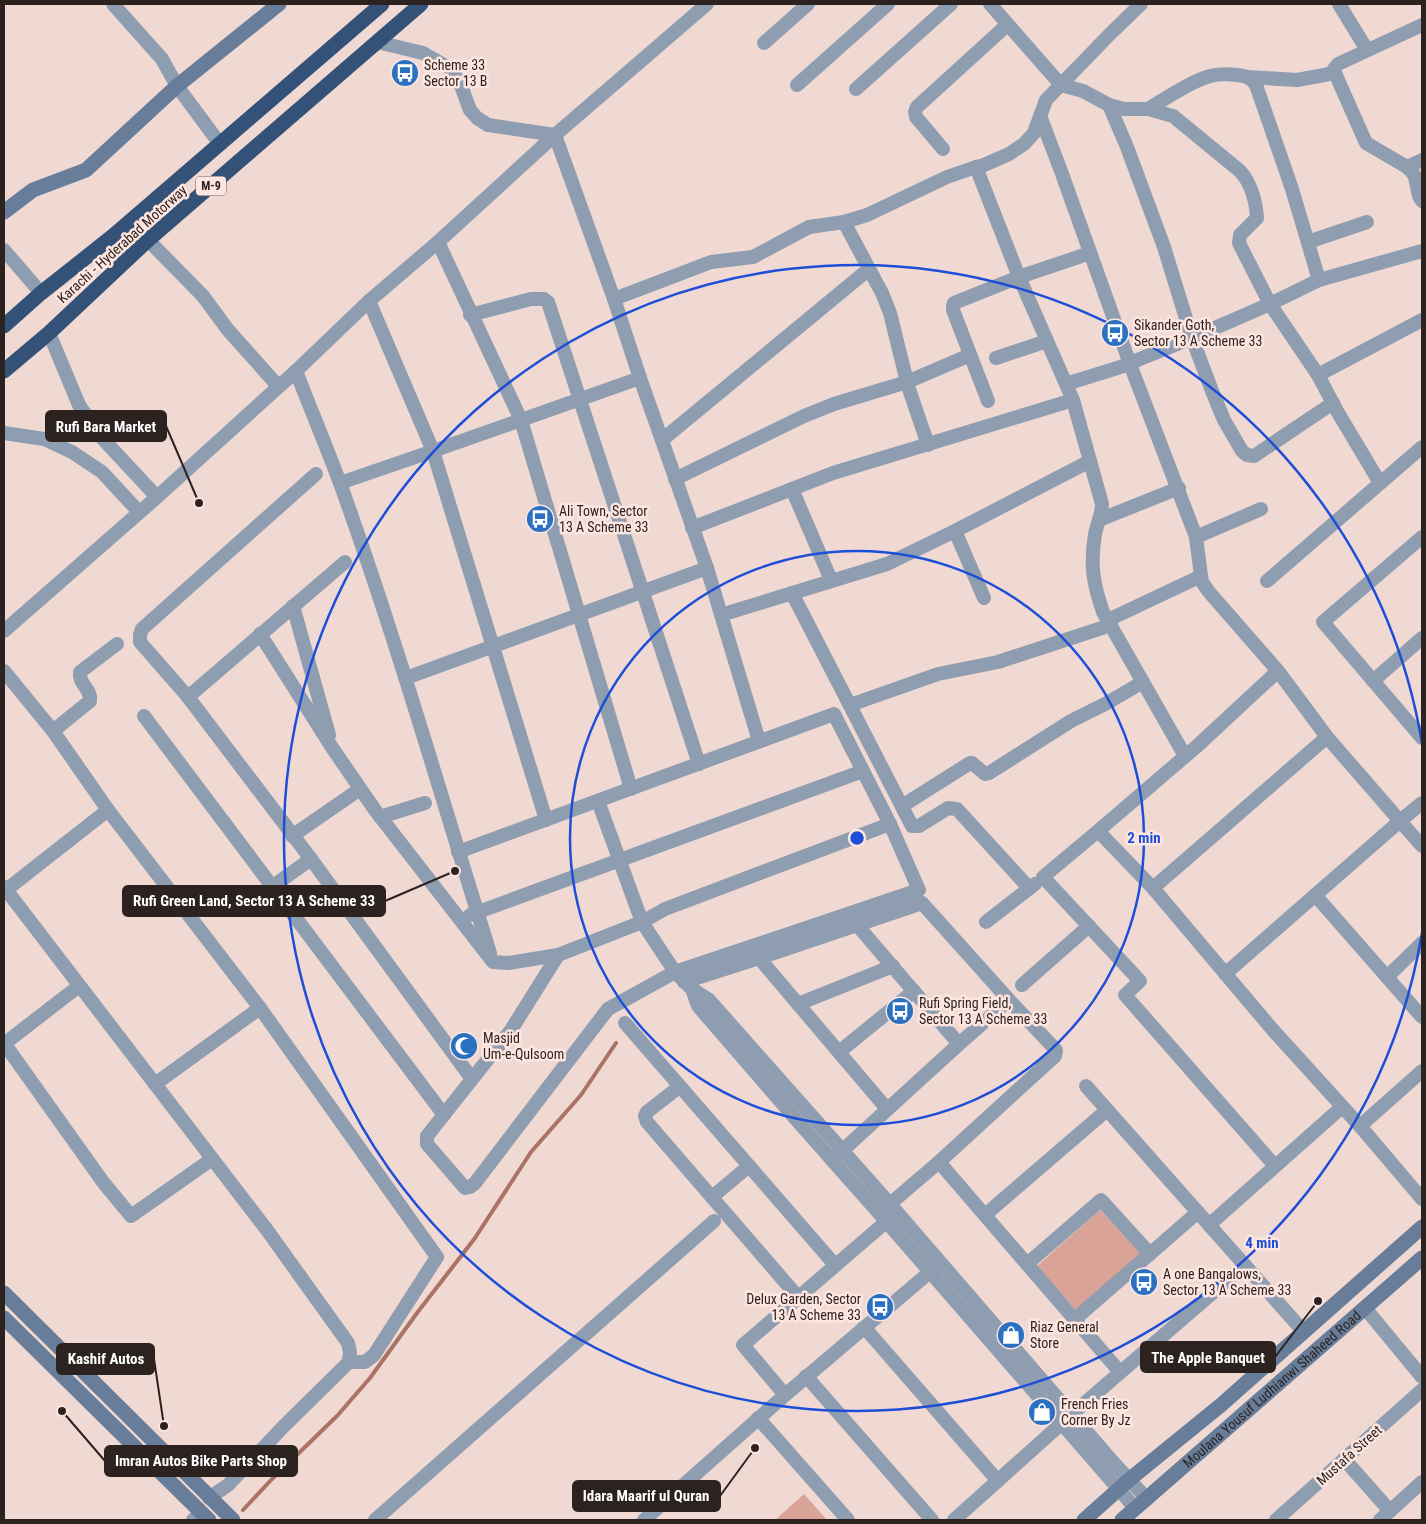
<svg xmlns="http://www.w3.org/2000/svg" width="1426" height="1524" viewBox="0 0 1426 1524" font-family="'Roboto Condensed',sans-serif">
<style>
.green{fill:#d9a497}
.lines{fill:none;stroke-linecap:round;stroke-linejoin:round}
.stream{stroke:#aa7366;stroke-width:4}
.street{stroke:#8e9db0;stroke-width:14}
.secondary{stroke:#677d99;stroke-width:15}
.highway{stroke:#345278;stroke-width:15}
.ring{fill:none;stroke:#1d4ed8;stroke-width:2.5}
.labels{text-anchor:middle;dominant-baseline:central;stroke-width:5;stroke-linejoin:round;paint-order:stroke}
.shield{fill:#fee6e0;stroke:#6b5e5a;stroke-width:1}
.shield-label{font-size:12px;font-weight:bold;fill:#2c2321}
.poi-label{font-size:14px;fill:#2c2321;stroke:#fee6e0;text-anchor:start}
.street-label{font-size:14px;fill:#2c2321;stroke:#fee6e0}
.centre{fill:#1d4ed8;stroke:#fee6e0;stroke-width:2.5}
.ring-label{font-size:15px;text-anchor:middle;font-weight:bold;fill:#1d4ed8;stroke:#fee6e0;stroke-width:5;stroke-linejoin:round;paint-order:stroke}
.leader{fill:none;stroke:#2c2321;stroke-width:2}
.callout-dot{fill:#2c2321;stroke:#fee6e0;stroke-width:2}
.callout{fill:#2c2321;stroke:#2c2321;stroke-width:2}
.callout-label{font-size:15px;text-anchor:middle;font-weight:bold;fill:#fff}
</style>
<rect width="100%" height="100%" fill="#f1d9d3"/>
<!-- green -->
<g class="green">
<path d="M1100,1210L1141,1254L1077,1311L1037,1266Z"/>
<path d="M804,1494L827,1520H775Z"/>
</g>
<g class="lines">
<!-- stream -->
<path class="stream" d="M243,1510L272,1479L337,1416L370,1378L417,1313L475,1238L531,1152L581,1095L616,1043"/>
<!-- street -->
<g class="street">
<path d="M113,4L162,59L177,86L220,144"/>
<path d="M990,4L1061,85L1083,91L1109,105L1124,109H1148L1173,116L1240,171C1251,183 1256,202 1257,218L1240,235L1239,243L1270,304L1318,375L1337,411L1380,483"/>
<path d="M1339,4L1367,50"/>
<path d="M1422,25L1338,64L1334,69L1335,73L1366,143L1407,167L1413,173L1415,177L1419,196L1422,201"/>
<path d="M377,42L423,53L451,69L460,83L470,110L477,118L488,125L555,135L614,299L640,378L707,568L759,741"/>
<path d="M764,43L808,4"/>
<path d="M1247,77L1297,80L1335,73"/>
<path d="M797,85L888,4"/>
<path d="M856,89L951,4"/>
<path d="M1109,105L1127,147L1164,247L1192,338L1212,391L1224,420L1242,451L1247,455L1254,456L1333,403"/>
<path d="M1148,109C1165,99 1191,81 1210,76C1218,74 1228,74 1237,75C1245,76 1251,77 1256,85L1292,189L1319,280"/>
<path d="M1040,116L1061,171L1130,364L1196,537L1201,576L1202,582L1209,592L1278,671"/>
<path d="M943,149L916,117L915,112L917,107L1007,25"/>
<path d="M976,167L1019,277L1073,400L1102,504C1102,515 1097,524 1095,534C1090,565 1093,583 1103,612L1185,756"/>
<path d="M1407,167L1422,160"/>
<path d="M844,222L882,293L890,313L908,386L928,445"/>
<path d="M148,240L203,296L228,330L278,386"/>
<path d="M438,242L521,420L631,789"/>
<path d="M1308,242L1367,222"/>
<path d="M4,250L41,293"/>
<path d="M614,299L711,262L753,257L809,227L844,222L867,215L947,177L976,167L984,165L1009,154L1024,144L1034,133L1046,100L1110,34L1141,4"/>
<path d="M369,301L433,451L546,820"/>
<path d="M470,315L531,299H544L548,302L699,764"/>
<path d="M49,333L79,405L102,438L157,497"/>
<path d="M996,358L1047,341"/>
<path d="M1130,363L1192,338L1270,304L1319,280L1422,251"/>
<path d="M296,371C310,408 326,445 340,483C396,638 441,796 490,953"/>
<path d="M1318,375L1422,320"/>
<path d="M1066,384L1130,364"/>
<path d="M988,401L953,310V306L954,303L1019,277L1090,253"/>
<path d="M4,433L44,439L72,452L102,472L139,512"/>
<path d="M662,440L869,269"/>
<path d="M316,474L142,629L140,635V642L188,697L311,859L472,1079"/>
<path d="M675,479L804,416L834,404L907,382L970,355"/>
<path d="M340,483L433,451L640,378"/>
<path d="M792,489L831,580"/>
<path d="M1099,520L1179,488"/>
<path d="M692,528L833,473L1073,400"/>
<path d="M955,531L984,598"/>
<path d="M1196,537L1261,509"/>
<path d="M1422,537L1323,622L1422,738"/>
<path d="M1267,581L1422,447"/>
<path d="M792,593L912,826H919L948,808L957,809L1029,888"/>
<path d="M293,606L329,735"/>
<path d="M721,615L887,564L955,531L1090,461"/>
<path d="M1108,620L1201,576"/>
<path d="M4,631L157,497L296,371L369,301L438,242L555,135L707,4"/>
<path d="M260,634L333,749L375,810L493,962L508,963L558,955L642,922L665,909L890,824"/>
<path d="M4,671L53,731L108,810L260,1008L437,1257L374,1355L365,1362H349"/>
<path d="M406,678L707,568"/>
<path d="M1373,681L1422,638"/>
<path d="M188,697L345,562"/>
<path d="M850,705L938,674L998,662L1111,625"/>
<path d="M144,716L444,1115"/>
<path d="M53,731L90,701C92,689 78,684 80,672L117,644"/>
<path d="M598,801L642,922L675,972L692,989L709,1000L889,1203L1113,1462L1147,1499"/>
<path d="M1422,803L1400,821L1422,846"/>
<path d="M902,806L970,763H972L985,774L989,773L1071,721L1107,703L1143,682"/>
<path d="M380,817L425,803"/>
<path d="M1098,831L1043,877L1140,981L1125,995L1275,1166"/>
<path d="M292,836L360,789"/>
<path d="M458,852L834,714L890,824L919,890L675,972L608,1009L475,1183L470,1187L465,1188L427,1144V1136L511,1030L558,955"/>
<path d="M273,886L311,859"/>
<path d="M4,887L267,1230L348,1343L350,1352L349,1362L283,1427L228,1485L209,1498"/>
<path d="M1153,888L1327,737"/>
<path d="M6,890L108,810"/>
<path d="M1315,895L1422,1017"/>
<path d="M470,915L863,771"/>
<path d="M986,922L1035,884"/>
<path d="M857,925L959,1044"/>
<path d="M1225,974L1400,821L1327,737L1278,671L1196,747L1098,831L1153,888L1272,1029L1360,1126L1422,1199"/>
<path d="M1387,977L1422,943"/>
<path d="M684,982L759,958"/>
<path d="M1022,985L1089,926"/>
<path d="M692,989L698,1006L801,1125L879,1213L1135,1508"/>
<path d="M798,1004L893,966"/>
<path d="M625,1023L835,1265"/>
<path d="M4,1043L103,1182L131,1216L212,1159"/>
<path d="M4,1044L79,986"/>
<path d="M839,1052L914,991"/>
<path d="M155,1084L260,1008"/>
<path d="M1086,1086L1304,1332"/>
<path d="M679,1087L647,1112L645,1116L647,1122L798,1297"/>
<path d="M1360,1126L1422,1071"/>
<path d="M832,1160L959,1044L1009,1000L922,903L759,958L887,1109"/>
<path d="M939,1162L1120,1372"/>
<path d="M712,1197L749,1166"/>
<path d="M884,1209L939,1162L1055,1056L1056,1050L1009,1000"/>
<path d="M985,1215L1107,1110"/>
<path d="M1209,1225L1342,1107"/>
<path d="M1027,1264L1101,1200L1150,1254"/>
<path d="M1365,1308L1422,1377"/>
<path d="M1075,1319L1198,1212"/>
<path d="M864,1327L998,1481"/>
<path d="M806,1376L932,1520"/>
<path d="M785,1395L743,1345L887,1221"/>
<path d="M758,1418L848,1520"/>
<path d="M1344,1459L1390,1511"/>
<path d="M193,1520L201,1513"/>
<path d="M375,1520L714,1221"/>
<path d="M644,1520L785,1395L930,1272"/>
<path d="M954,1520L1072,1414L1245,1265"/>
<path d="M1276,1520L1422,1390"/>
<path d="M1380,1520L1422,1482"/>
</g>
<!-- secondary -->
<g class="secondary">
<path d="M4,212L33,190L86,170L177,86L279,4"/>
<path d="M4,1293L233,1520"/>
<path d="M4,1318L209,1520"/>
<path d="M1084,1520L1130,1479L1221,1405L1422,1227"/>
<path id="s1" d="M1122,1520L1422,1258"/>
</g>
<!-- highway -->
<g class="highway">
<path d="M4,326L41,293L113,236L382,4"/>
<path d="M4,371L49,333L148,240L421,4"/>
</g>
</g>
<!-- distance rings -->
<g class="ring">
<circle cx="857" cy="838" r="287"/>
<path d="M1422 933A573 573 0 1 1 1422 743"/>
</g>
<!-- icons -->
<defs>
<symbol id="bus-disc" viewBox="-11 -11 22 22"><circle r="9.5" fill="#2a71c2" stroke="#fee6e0"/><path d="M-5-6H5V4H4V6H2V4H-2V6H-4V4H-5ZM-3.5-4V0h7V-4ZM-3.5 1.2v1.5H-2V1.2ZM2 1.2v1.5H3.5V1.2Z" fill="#fff"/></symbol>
<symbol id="mosque-disc" viewBox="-11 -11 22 22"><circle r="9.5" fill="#2a71c2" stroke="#fee6e0"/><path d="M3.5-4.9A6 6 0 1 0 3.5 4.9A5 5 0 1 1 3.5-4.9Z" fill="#fff"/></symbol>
<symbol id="shop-disc" viewBox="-11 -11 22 22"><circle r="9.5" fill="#2a71c2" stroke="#fee6e0"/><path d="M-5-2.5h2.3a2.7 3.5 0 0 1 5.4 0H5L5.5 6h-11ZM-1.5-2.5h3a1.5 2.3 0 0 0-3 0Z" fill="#fff"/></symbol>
</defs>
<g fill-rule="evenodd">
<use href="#bus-disc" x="389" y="57" width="32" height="32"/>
<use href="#bus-disc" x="1099" y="317" width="32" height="32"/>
<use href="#bus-disc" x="524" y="503" width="32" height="32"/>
<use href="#bus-disc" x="884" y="995" width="32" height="32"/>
<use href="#mosque-disc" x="448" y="1030" width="32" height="32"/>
<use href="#bus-disc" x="1128" y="1266" width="32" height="32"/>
<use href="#bus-disc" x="864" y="1291" width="32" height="32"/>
<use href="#shop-disc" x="995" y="1319" width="32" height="32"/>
<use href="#shop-disc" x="1026" y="1396" width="32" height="32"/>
</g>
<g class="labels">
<!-- shield labels -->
<rect class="shield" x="196" y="176.5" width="30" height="19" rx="4"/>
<g class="shield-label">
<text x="211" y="186">M-9</text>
</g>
<!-- poi labels -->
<g class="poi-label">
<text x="424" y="65">Scheme 33<tspan x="424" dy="16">Sector 13 B</tspan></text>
<text x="1134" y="325">Sikander Goth,<tspan x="1134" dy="16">Sector 13 A Scheme 33</tspan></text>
<text x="559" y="511">Ali Town, Sector<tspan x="559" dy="16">13 A Scheme 33</tspan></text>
<text x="919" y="1003">Rufi Spring Field,<tspan x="919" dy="16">Sector 13 A Scheme 33</tspan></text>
<text x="483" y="1038">Masjid<tspan x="483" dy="16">Um-e-Qulsoom</tspan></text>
<text x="1163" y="1274">A one Bangalows,<tspan x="1163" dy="16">Sector 13 A Scheme 33</tspan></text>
<text x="861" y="1299" text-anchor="end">Delux Garden, Sector<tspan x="861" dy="16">13 A Scheme 33</tspan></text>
<text x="1030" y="1327">Riaz General<tspan x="1030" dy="16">Store</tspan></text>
<text x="1061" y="1404">French Fries<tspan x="1061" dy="16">Corner By Jz</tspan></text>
</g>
<!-- street labels -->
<g class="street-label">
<text transform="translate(122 244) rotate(-42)">Karachi - Hyderabad Motorway</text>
<text stroke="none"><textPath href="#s1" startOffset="199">Moulana Yousuf Ludhianwi Shaheed Road</textPath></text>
<text transform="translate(1349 1455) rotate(-42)">Mustafa Street</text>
</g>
</g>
<circle cx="857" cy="838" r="8" class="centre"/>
<g class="ring-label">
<text x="1144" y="843">2 min</text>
<text x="1262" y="1248">4 min</text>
</g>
<!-- callouts -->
<path class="leader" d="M199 503L166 426M455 871L385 901M1318 1301L1275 1357M164 1426L154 1359M62 1411L105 1461M755 1448L720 1496"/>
<g class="callout-dot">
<circle cx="199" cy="503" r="5"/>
<circle cx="455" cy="871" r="5"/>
<circle cx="1318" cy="1301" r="5"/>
<circle cx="164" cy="1426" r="5"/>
<circle cx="62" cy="1411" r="5"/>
<circle cx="755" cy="1448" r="5"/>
</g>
<g class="callout">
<rect x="46" y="411" width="120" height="30" rx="5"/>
<rect x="123" y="886" width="262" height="30" rx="5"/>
<rect x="1141" y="1342" width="134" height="30" rx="5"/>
<rect x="57" y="1344" width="97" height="30" rx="5"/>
<rect x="105" y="1446" width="192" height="30" rx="5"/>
<rect x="573" y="1481" width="147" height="30" rx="5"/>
</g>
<g class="callout-label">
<text x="106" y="432">Rufi Bara Market</text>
<text x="254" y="906">Rufi Green Land, Sector 13 A Scheme 33</text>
<text x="1208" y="1363">The Apple Banquet</text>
<text x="106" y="1364">Kashif Autos</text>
<text x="201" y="1466">Imran Autos Bike Parts Shop</text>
<text x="646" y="1501">Idara Maarif ul Quran</text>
</g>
<!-- border -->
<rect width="1426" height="1524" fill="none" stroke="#2c2321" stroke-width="10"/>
</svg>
